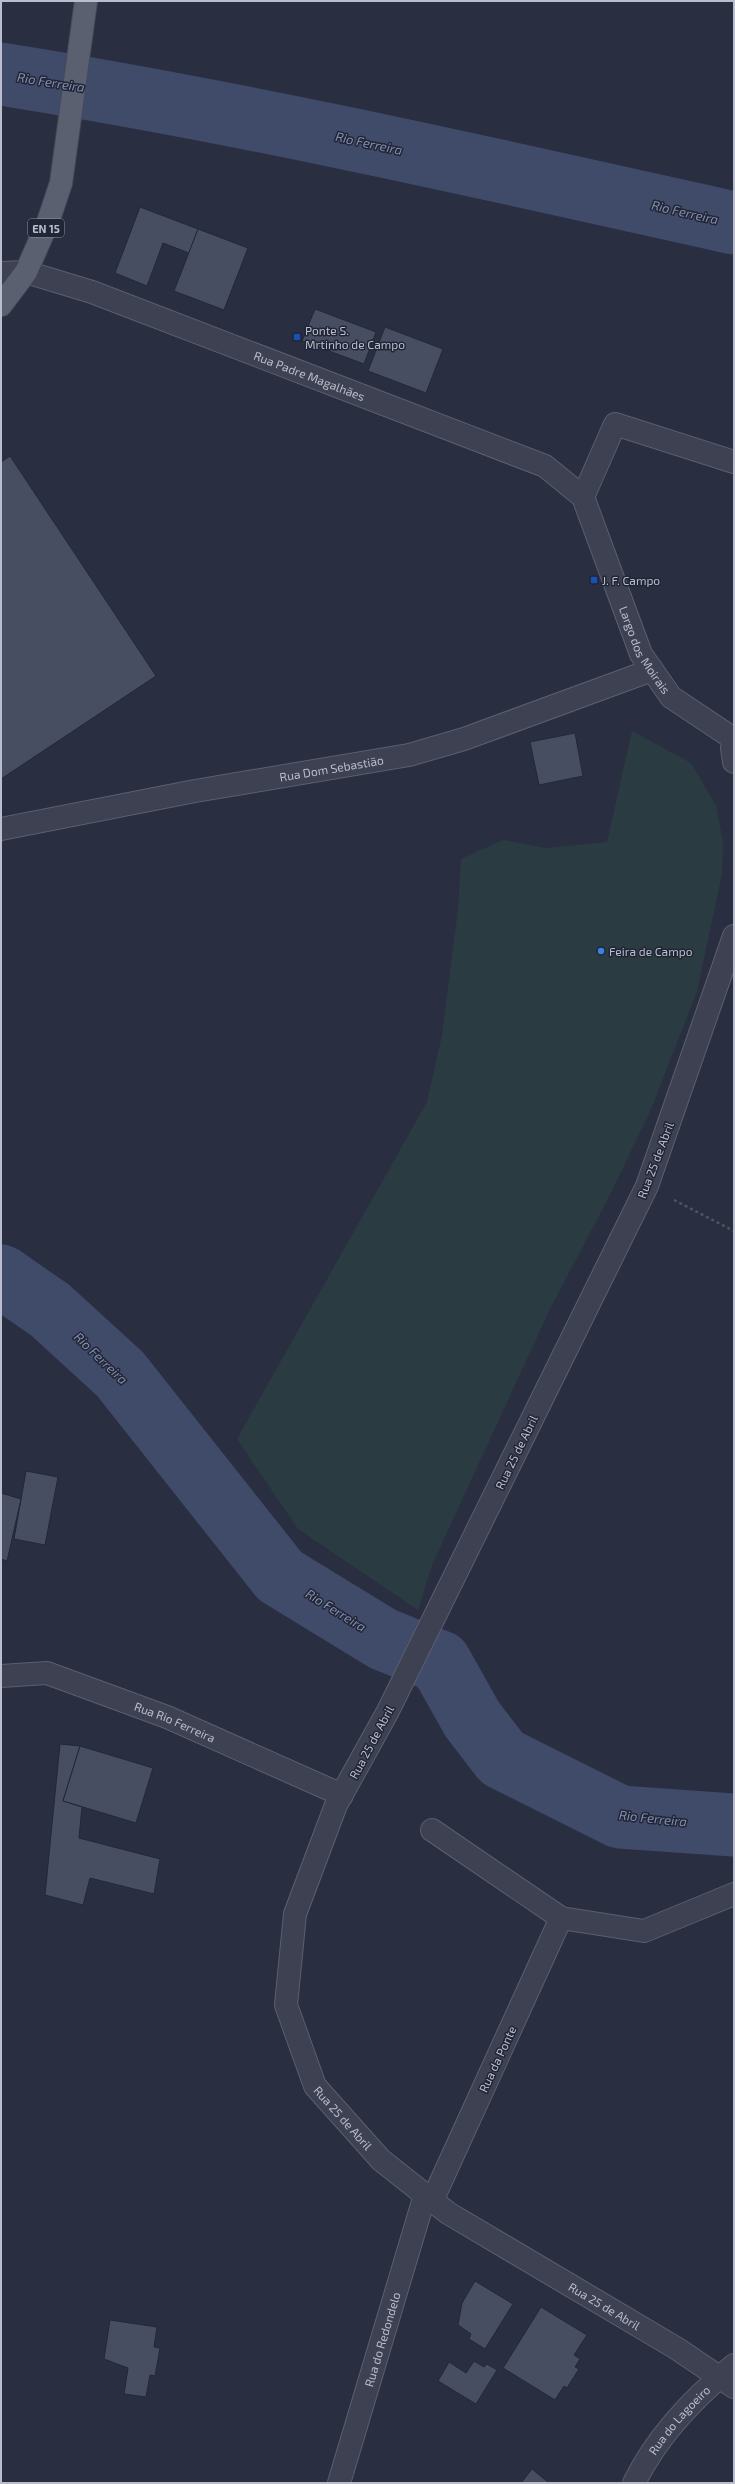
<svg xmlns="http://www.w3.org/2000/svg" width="735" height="2484" viewBox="0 0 735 2484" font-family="'Exo 2',sans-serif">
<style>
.green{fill:#2b3b42}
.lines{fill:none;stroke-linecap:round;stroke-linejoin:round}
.river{stroke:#404a69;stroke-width:63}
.building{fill:#484e62;stroke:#232838}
.minor-casing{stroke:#5b5f6e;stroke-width:24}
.major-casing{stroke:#464a5a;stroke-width:24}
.path{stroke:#49585f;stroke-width:2.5;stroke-dasharray:3 3;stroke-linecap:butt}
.minor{stroke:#3d4151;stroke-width:22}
.major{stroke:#5b6071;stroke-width:22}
.transit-dot{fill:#1a4fb4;stroke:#212636;stroke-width:1.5}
.shop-dot{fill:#3f7fe0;stroke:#212636;stroke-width:1.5}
.labels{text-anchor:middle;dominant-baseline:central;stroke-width:3;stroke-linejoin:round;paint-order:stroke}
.shield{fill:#212636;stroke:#8c909e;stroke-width:1}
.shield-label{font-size:11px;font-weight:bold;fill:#babdcb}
.poi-label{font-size:12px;fill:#babdcb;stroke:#212636;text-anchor:start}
.street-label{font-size:12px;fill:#babdcb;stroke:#212636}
.water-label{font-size:13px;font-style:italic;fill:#848eb0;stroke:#212636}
</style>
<rect width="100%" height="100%" fill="#292f41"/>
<!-- green -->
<path class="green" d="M632,731L691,763L716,806L723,843L722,874L697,991L652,1107L613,1189L550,1309L432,1565L418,1610L298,1529L237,1439L427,1102L442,1035L458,910L461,859L503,840L546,848L607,842Z"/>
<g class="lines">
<!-- river -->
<g class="river">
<path d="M1,74C247,113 491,169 734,223"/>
<path d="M1,1276L50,1310L120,1374L280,1576L383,1639L440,1662L472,1719L502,1758L620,1817L734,1825"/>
</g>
</g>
<!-- building -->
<g class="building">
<path d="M140,207L198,229L189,253L163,243L147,286L115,273Z"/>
<path d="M198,229L248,248L224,310L174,291Z"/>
<path d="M315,309L376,332L364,364L302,341Z"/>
<path d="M385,327L443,349L426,393L368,371Z"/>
<path d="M10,456L156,676L1,779V462Z"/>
<path d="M575,733L583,776L539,785L530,742Z"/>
<path d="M26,1471L58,1477L45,1545L14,1539Z"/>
<path d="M1,1493L21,1499L7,1561L1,1559Z"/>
<path d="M60,1744L80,1746L63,1801L82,1807L79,1838L160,1859L154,1894L90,1878L83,1905L45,1895Z"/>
<path d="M80,1746L153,1768L136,1823L63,1801Z"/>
<path d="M475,2281L513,2304L485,2349L469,2339L471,2334L458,2325L462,2303Z"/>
<path d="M541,2307L587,2335L574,2355L580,2359L575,2367L579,2369L567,2388L564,2386L555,2400L503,2368Z"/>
<path d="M110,2320L157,2327L154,2347L160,2348L155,2376L150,2375L146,2397L124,2394L128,2368L104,2359Z"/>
<path d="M474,2361L484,2367L487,2364L497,2370L476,2404L438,2381L449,2362L466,2373Z"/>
<path d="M532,2469L549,2483H521Z"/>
</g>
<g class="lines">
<defs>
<g id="minor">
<path id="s1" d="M1,273L26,272L92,292L545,466L583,497"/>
<path id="s2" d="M734,462L615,424L583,497L641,654L671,697L734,739"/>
<path d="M734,739L732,748L734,762"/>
<path id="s3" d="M1,829L195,791L409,755L464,739L652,670"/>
<path id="s4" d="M734,936L647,1186L388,1711L336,1805L295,1914L286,2005L315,2086L381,2160L448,2213L676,2348L734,2387"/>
<path id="s5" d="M1,1676L47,1673L167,1717L342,1795"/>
<path d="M432,1830L561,1918L432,2201"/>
<path d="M561,1918L644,1931L734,1894"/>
<path id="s6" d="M339,2483L425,2195"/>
<path id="s7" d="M634,2483C657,2436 693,2398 734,2365"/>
</g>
<path id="major" d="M1,305L26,272L48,222L61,183L86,1"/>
</defs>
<!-- minor casing -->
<use href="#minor" class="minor-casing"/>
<!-- major casing -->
<use href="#major" class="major-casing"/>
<!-- path -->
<path class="path" d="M674,1200L734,1231"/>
<!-- minor -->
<use href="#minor" class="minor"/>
<!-- major -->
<use href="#major" class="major"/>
</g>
<!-- markers -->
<g class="transit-dot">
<rect x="293" y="333" width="8" height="8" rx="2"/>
<rect x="590" y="576" width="8" height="8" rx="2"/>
</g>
<circle class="shop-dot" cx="601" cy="951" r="4"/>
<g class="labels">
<!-- shield labels -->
<rect class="shield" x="28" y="219" width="36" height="18" rx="3"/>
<g class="shield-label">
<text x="46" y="228">EN 15</text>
</g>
<!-- poi labels -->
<g class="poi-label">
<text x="305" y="330">Ponte S.<tspan x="305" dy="14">Mrtinho de Campo</tspan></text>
<text x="602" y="580">J. F. Campo</text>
<text x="609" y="951">Feira de Campo</text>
</g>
<!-- street labels -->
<g class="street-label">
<text stroke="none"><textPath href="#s1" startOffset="327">Rua Padre Magalhães</textPath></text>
<text stroke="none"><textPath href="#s2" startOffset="370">Largo dos Moirais</textPath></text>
<text stroke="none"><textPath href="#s3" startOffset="336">Rua Dom Sebastião</textPath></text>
<text transform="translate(655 1160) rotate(-69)">Rua 25 de Abril</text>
<text transform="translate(516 1452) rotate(-64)">Rua 25 de Abril</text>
<text stroke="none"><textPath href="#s5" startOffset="183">Rua Rio Ferreira</textPath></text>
<text transform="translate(371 1742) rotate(-62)">Rua 25 de Abril</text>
<text transform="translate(497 2059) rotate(-65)">Rua da Ponte</text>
<text stroke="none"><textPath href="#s4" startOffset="1294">Rua 25 de Abril</textPath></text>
<text stroke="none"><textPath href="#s4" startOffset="1618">Rua 25 de Abril</textPath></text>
<text stroke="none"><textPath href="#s6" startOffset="150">Rua do Redondelo</textPath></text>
<text stroke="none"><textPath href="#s7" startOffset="78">Rua do Lagoeiro</textPath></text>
</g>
<!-- water labels -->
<g class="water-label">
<text transform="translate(51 82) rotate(9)">Rio Ferreira</text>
<text transform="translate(369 143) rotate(12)">Rio Ferreira</text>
<text transform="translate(685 212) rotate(13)">Rio Ferreira</text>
<text transform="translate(101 1358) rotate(44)">Rio Ferreira</text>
<text transform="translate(336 1610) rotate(32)">Rio Ferreira</text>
<text transform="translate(653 1818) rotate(6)">Rio Ferreira</text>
</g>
</g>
<!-- border -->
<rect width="735" height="2484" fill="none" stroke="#babdcb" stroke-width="4"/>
</svg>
